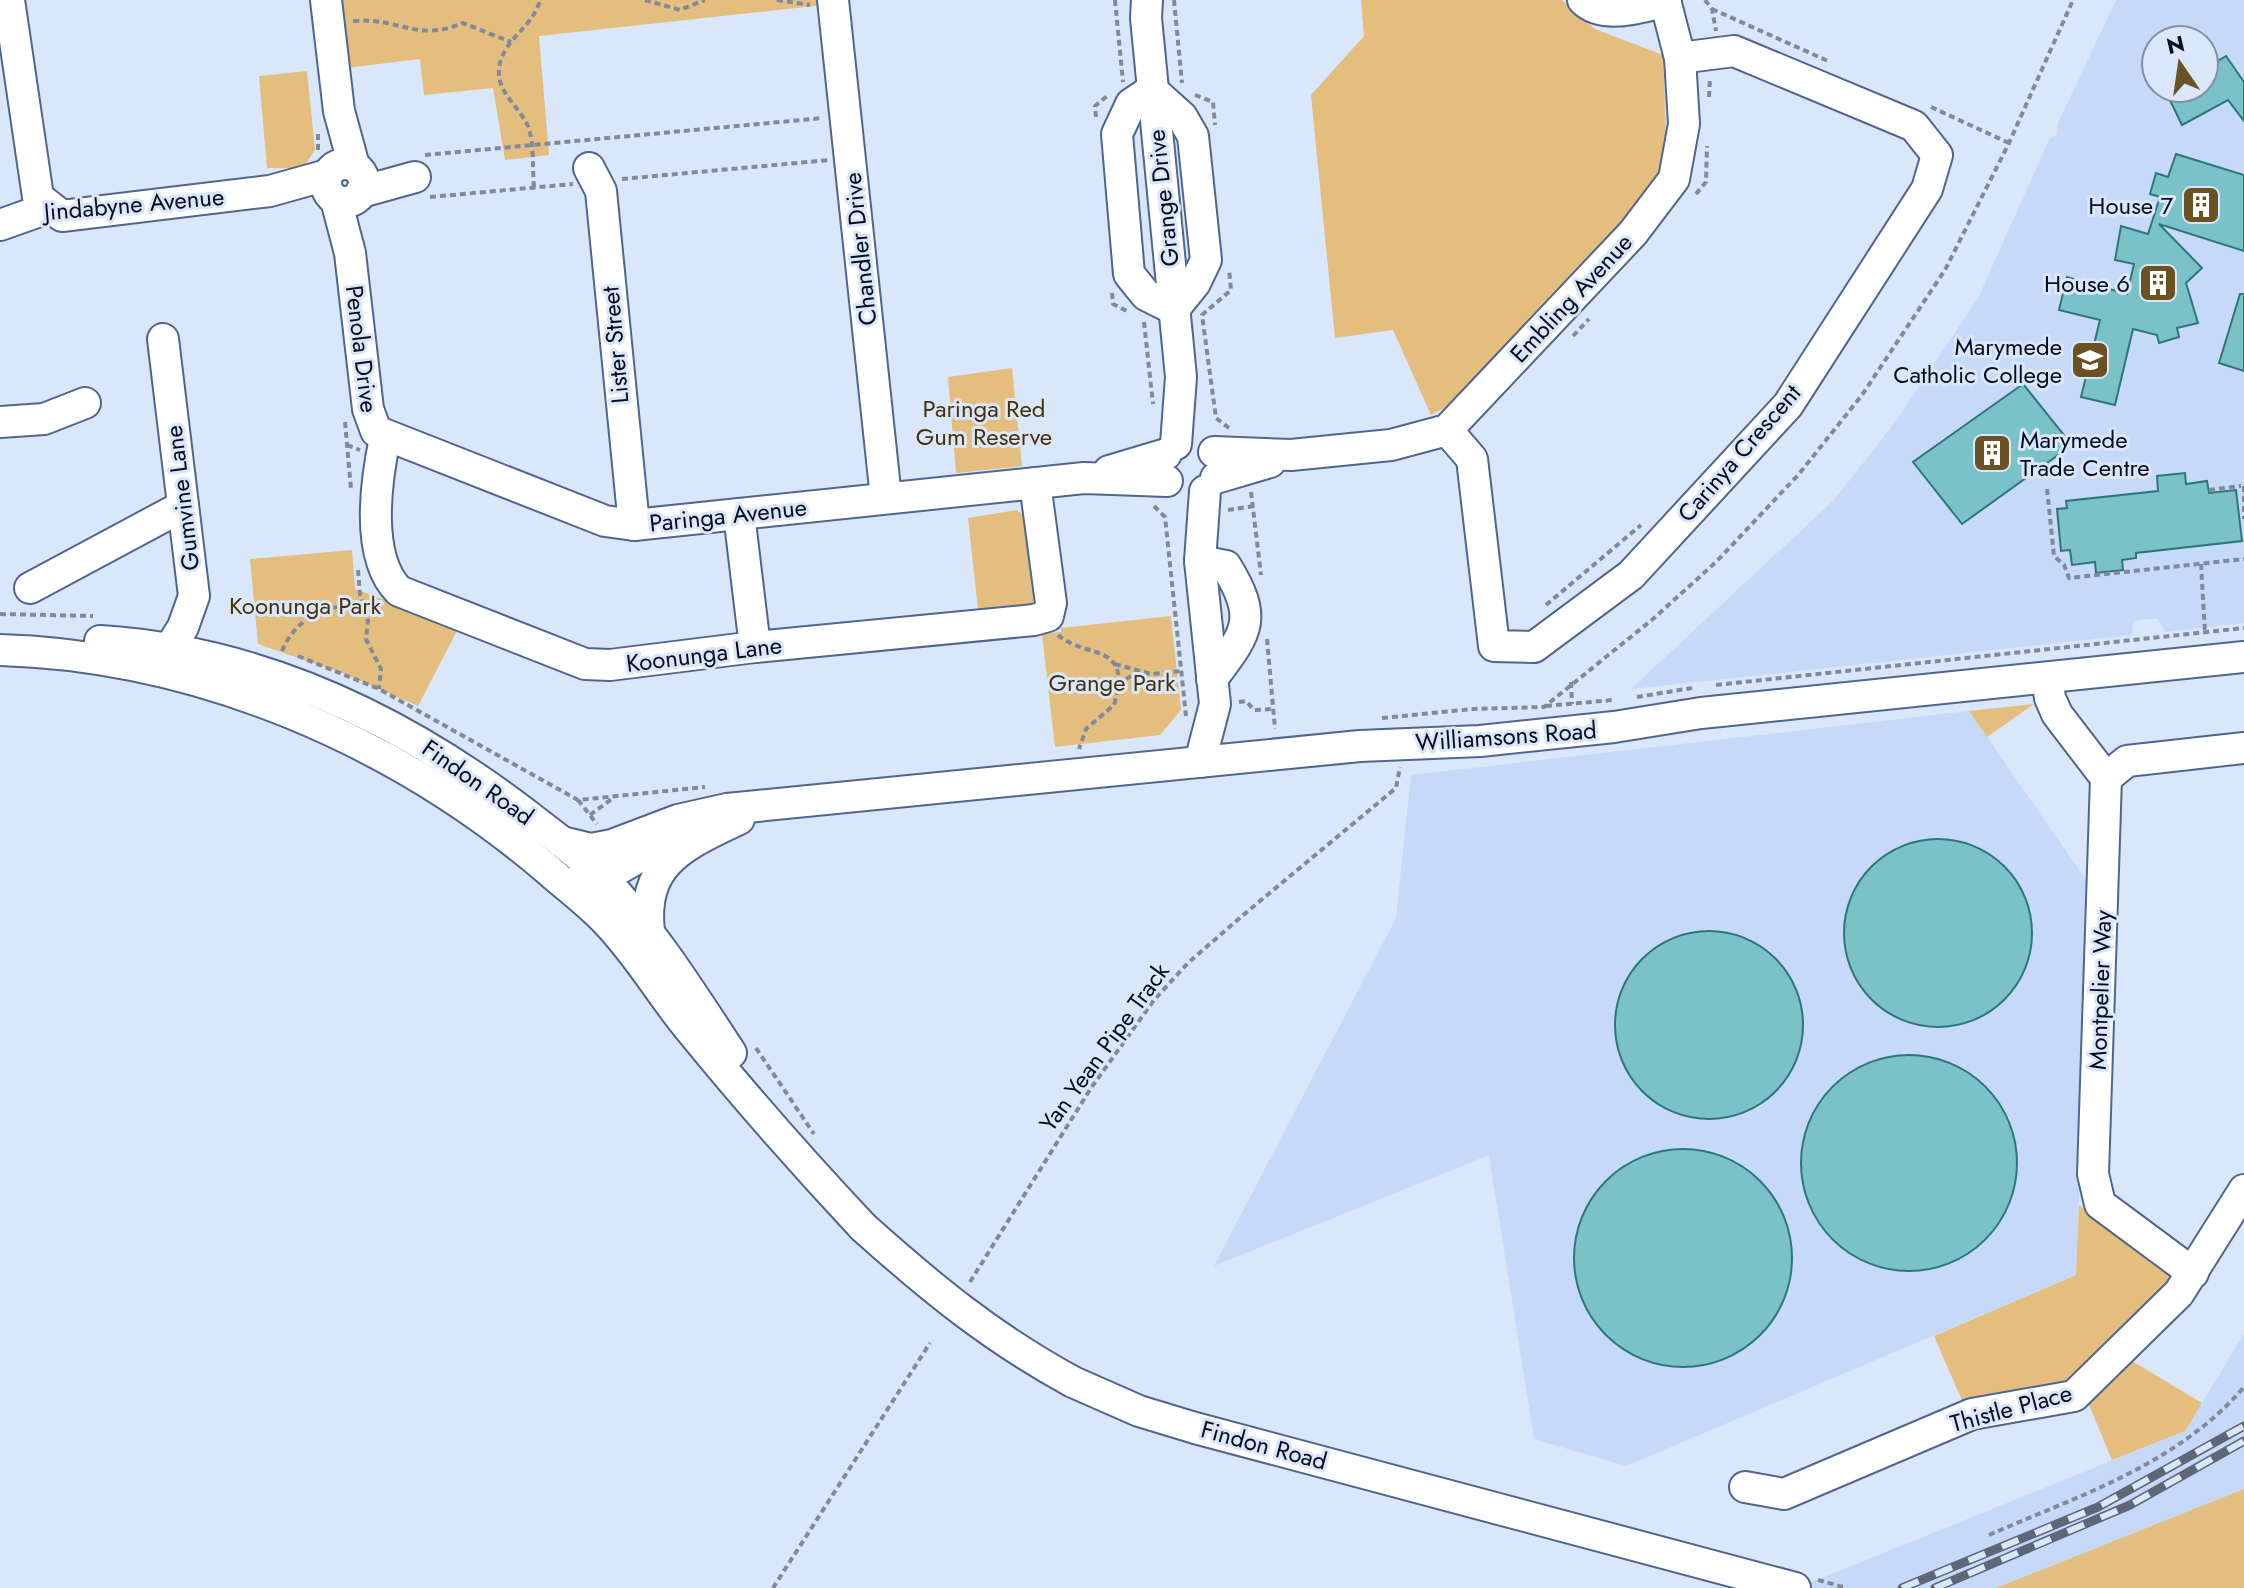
<svg xmlns="http://www.w3.org/2000/svg" width="2244" height="1588" viewBox="0 0 2244 1588" font-family="Jost,sans-serif">
<style>
.built{fill:#c6d9f9;fill-rule:evenodd}
.green{fill:#e3be7e}
.building{fill:#7ac2c7;stroke:#2d777b;stroke-width:2}
.lines{fill:none;stroke-linecap:round;stroke-linejoin:round}
.minor-casing{stroke:#4e6690;stroke-width:34}
.path{stroke:#808a9b;stroke-width:4;stroke-dasharray:6 4;stroke-linecap:butt}
.minor{stroke:#fff;stroke-width:30}
.rail-casing{stroke:#5d6777;stroke-width:9}
.rail{stroke:#dae6f9;stroke-width:6;stroke-dasharray:18;stroke-linecap:butt}
.minor-bridge-casing{stroke:#4e6690;stroke-width:34;stroke-linecap:butt}
.minor-bridge{stroke:#fff;stroke-width:30}
.labels{text-anchor:middle;dominant-baseline:central;stroke-width:6;stroke-linejoin:round;paint-order:stroke}
.street-label{font-size:24px;fill:#050d1c;stroke:#dae6f9}
.poi-label{font-size:24px;fill:#050d1c;stroke:#dae6f9;text-anchor:end}
.park-label{font-size:24px;fill:#463209;stroke:#dae6f9}
</style>
<rect width="100%" height="100%" fill="#dae6f9"/>
<!-- built -->
<g class="built">
<path d="M2116,0H2244V623L2166,632L2157,619H2146L2133,621L2132,635L1631,689L1834,500L1896,421L1978,298L2050,138L2057,135L2058,123ZM2156,40H2204V88H2156Z"/>
<path d="M1969,711L2091,887L2076,1275L1626,1466L1534,1439L1489,1155L1214,1266L1396,918L1411,775Z"/>
<path d="M2244,1334V1489L1996,1588H1797L2185,1431Z"/>
</g>
<!-- green -->
<g class="green">
<path d="M339,0H823V5L539,36L549,155L505,160L493,88L424,95L420,59L346,68Z"/>
<path d="M1361,0H1562L1595,29L1663,55L1667,161L1659,177L1545,313L1450,405L1431,415L1393,330L1335,338L1311,95L1364,36Z"/>
<path d="M307,71L315,150L303,168H267L259,76Z"/>
<path d="M1012,368L1022,466L956,473L948,377Z"/>
<path d="M1017,510L1028,519L1036,604L1029,614L979,618L968,518Z"/>
<path d="M352,550L355,589L459,627L418,706L342,673L258,644L250,559Z"/>
<path d="M1171,616L1181,710L1160,735L1055,747L1042,634L1061,632V628Z"/>
<path d="M2034,704L1987,737L1969,711Z"/>
<path d="M2079,1205L2175,1278L2068,1385L1964,1405L1934,1336L2076,1275Z"/>
<path d="M2127,1358L2202,1403L2185,1431L2112,1460L2087,1400Z"/>
<path d="M2244,1489V1588H1996Z"/>
</g>
<!-- building -->
<g class="building">
<path d="M2226,56L2244,82V121L2228,100L2182,125L2164,88H2204V69Z"/>
<path d="M2176,154L2244,175V251L2159,224L2202,268L2186,283L2198,323L2177,328L2179,337L2159,343L2157,335L2133,329L2115,405L2081,397L2100,320L2059,310L2067,277L2127,294L2134,264L2115,260L2121,226L2148,234L2160,197L2150,194L2156,173L2168,177Z"/>
<path d="M2240,294H2244V371L2219,363Z"/>
<path d="M2023,384L2072,445L1962,524L1913,462Z"/>
<path d="M2185,473L2186,484L2207,481L2209,493L2236,490L2242,541L2136,553V558L2122,560L2123,570L2096,573L2095,562L2072,565L2070,550L2061,551L2057,509L2067,508L2066,501L2158,491L2157,476Z"/>
<circle cx="1938" cy="933" r="94"/>
<circle cx="1709" cy="1025" r="94"/>
<circle cx="1909" cy="1163" r="108"/>
<circle cx="1683" cy="1258" r="109"/>
</g>
<g class="lines">
<defs>
<g id="minor">
<path d="M9,0L38,197L62,216L270,191L327,175"/>
<path d="M326,0L339,111L354,166"/>
<path d="M833,0L886,498"/>
<path d="M1147,0L1146,18L1181,377L1176,444"/>
<path d="M1583,0C1603,20 1642,7 1666,1"/>
<path d="M1152,90L1182,117L1193,136L1206,260L1195,283L1174,309L1146,295L1129,274L1117,134L1131,104Z"/>
<circle cx="345" cy="183" r="19"/>
<path d="M589,168L601,191L634,525"/>
<path d="M361,192L415,177"/>
<path d="M336,200L350,253L368,409L376,431L605,521L634,525L1084,478L1167,481"/>
<path d="M0,225L48,208"/>
<path d="M163,339L194,596L183,627L168,651"/>
<path d="M0,422L44,419L85,403"/>
<path d="M1447,430L1472,459L1494,646L1534,647L1631,575L1788,405L1927,189L1937,155L1914,126L1734,51L1680,58"/>
<path d="M385,438C376,481 365,557 399,591L585,664L610,665L755,647L1034,620L1048,616L1051,603L1035,483"/>
<path d="M1214,452L1291,455L1391,445L1447,430L1633,233L1674,179L1684,124L1680,58L1665,0"/>
<path d="M1109,471L1166,454"/>
<path d="M1216,478L1270,462"/>
<path d="M739,514L755,647"/>
<path d="M1200,561L1226,566C1259,620 1247,632 1212,679"/>
<path d="M30,588L183,506"/>
<path d="M100,641C259,651 403,720 527,815C552,835 580,854 602,877C652,930 691,992 731,1053"/>
<path d="M0,650C200,656 395,740 547,869C566,886 588,902 606,921C637,953 659,991 687,1026C743,1095 802,1162 863,1227"/>
<path d="M2047,678L2050,698L2057,714L2106,778L2093,1174L2100,1204L2193,1273"/>
<path d="M1200,762L1215,704L1200,561L1205,491"/>
<path d="M2106,778L2127,761L2244,748"/>
<path d="M562,842L591,849L612,845L678,820L727,809L1360,746L1480,741L1614,727L1701,713L2244,657"/>
<path d="M583,876L613,872L667,841"/>
<path d="M649,932C641,862 685,845 739,819"/>
<path d="M1073,1382L1139,1411L1195,1428L1795,1588"/>
<path d="M1745,1487L1784,1494L1972,1414L2074,1396L2179,1293L2244,1190"/>
</g>
</defs>
<!-- minor casing -->
<use href="#minor" class="minor-casing"/>
<!-- path -->
<g class="path">
<path d="M645,0L680,10L705,0"/>
<path d="M777,0L810,5"/>
<path d="M1115,0L1123,82"/>
<path d="M1174,0L1182,83"/>
<path d="M1705,0L1712,9L1716,31"/>
<path d="M1712,9L1828,61"/>
<path d="M353,21C401,17 415,43 463,23L511,42"/>
<path d="M1195,95L1213,102L1215,125"/>
<path d="M1709,97L1710,78"/>
<path d="M1931,107L2009,143"/>
<path d="M1096,117L1095,106L1107,96"/>
<path d="M318,134V152"/>
<path d="M425,155L823,118"/>
<path d="M622,179L829,160"/>
<path d="M534,187C532,169 535,141 527,124C515,101 490,87 502,57C511,35 534,24 540,0"/>
<path d="M1696,194L1706,182L1707,146"/>
<path d="M430,197L573,184"/>
<path d="M1112,293L1113,304L1127,311"/>
<path d="M1144,322L1153,404"/>
<path d="M1573,336L1589,319"/>
<path d="M345,422L351,489"/>
<path d="M1229,428L1216,418L1202,315L1231,290L1229,269"/>
<path d="M347,445L360,450"/>
<path d="M2244,486V519"/>
<path d="M2047,489L2054,556L2064,565L2069,578L2244,559"/>
<path d="M2209,490L2241,486"/>
<path d="M1251,492L1261,575"/>
<path d="M1154,506L1165,517L1186,716"/>
<path d="M1228,510L1254,506"/>
<path d="M2201,564L2205,633"/>
<path d="M358,570L360,595L368,620L366,639L381,669L379,689"/>
<path d="M1546,605L1641,525"/>
<path d="M0,614L93,616"/>
<path d="M1058,635C1087,660 1133,641 1114,705L1086,729L1079,749"/>
<path d="M1267,639L1275,729"/>
<path d="M282,651C294,620 331,597 364,611"/>
<path d="M298,656L379,689L578,800L705,787"/>
<path d="M1115,664L1151,674L1181,671"/>
<path d="M1571,682L1572,704"/>
<path d="M1118,685L1135,673"/>
<path d="M1716,685L2244,628"/>
<path d="M1637,697L1692,688"/>
<path d="M1239,702L1246,701L1254,710L1273,709"/>
<path d="M1546,706L1613,700"/>
<path d="M1382,718L1473,709L1544,707L1653,619L1716,562L1799,474L1862,395L1945,270L2009,143L2073,0"/>
<path d="M578,800L597,824"/>
<path d="M590,815L613,798"/>
<path d="M756,1048L814,1134"/>
<path d="M970,1282L1091,1088L1154,1000L1188,963L1242,916L1396,788L1400,767"/>
<path d="M1989,1535C2080,1495 2177,1465 2244,1387"/>
<path d="M1818,1580L1847,1588"/>
<path d="M773,1588L930,1343"/>
</g>
<!-- minor -->
<use href="#minor" class="minor"/>
<defs>
<g id="rail">
<path d="M1902,1588L2098,1507L2244,1426"/>
<path d="M1935,1588L2130,1505L2244,1441"/>
</g>
</defs>
<!-- rail casing -->
<use href="#rail" class="rail-casing"/>
<!-- rail -->
<use href="#rail" class="rail"/>
<defs>
<path id="minor-bridge" d="M863,1227C931,1288 992,1338 1073,1382"/>
</defs>
<!-- minor-bridge casing -->
<use href="#minor-bridge" class="minor-bridge-casing"/>
<!-- minor-bridge -->
<use href="#minor-bridge" class="minor-bridge"/>
</g>
<!-- icons -->
<defs>
<symbol id="building-square" viewBox="-11 -11 22 22"><rect x="-9" y="-9" width="18" height="18" rx="4" fill="#6b5223" stroke="#dae6f9"/><path d="M-4-6H4V6H1V3H-1V6H-4ZM-2.5-4.3h1.7v1.8h-1.7ZM.8-4.3h1.7v1.8H.8ZM-2.5-1h1.7V.8h-1.7ZM.8-1h1.7V.8H.8Z" fill="#fff"/></symbol>
<symbol id="school-square" viewBox="-11 -11 22 22"><rect x="-9" y="-9" width="18" height="18" rx="4" fill="#6b5223" stroke="#dae6f9"/><path d="M0-5L7-2L0 1L-7-2ZM-4 1L0 2.5L4 1V4Q0 6-4 4Z" fill="#fff"/></symbol>
</defs>
<g fill-rule="evenodd">
<use href="#building-square" x="2179" y="183" width="44" height="44"/>
<use href="#building-square" x="2136" y="261" width="44" height="44"/>
<use href="#school-square" x="2068" y="338" width="44" height="44"/>
<use href="#building-square" x="1970" y="431" width="44" height="44"/>
</g>
<g class="labels">
<!-- street labels -->
<g class="street-label">
<text transform="translate(1163 198) rotate(-96)">Grange Drive</text>
<text transform="translate(134 204) rotate(-5)">Jindabyne Avenue</text>
<text transform="translate(860 249) rotate(-96)">Chandler Drive</text>
<text transform="translate(1571 298) rotate(-47)">Embling Avenue</text>
<text transform="translate(615 345) rotate(-95)">Lister Street</text>
<text transform="translate(362 349) rotate(83)">Penola Drive</text>
<text transform="translate(1739 453) rotate(-49)">Carinya Crescent</text>
<text transform="translate(182 498) rotate(-97)">Gumvine Lane</text>
<text transform="translate(728 515) rotate(-6)">Paringa Avenue</text>
<text transform="translate(704 654) rotate(-7)">Koonunga Lane</text>
<text transform="translate(1506 736) rotate(-4)">Williamsons Road</text>
<text transform="translate(478 782) rotate(35)">Findon Road</text>
<text transform="translate(2100 990) rotate(-88)">Montpelier Way</text>
<text transform="translate(1104 1047) rotate(-54)">Yan Yean Pipe Track</text>
<text transform="translate(2011 1408) rotate(-15)">Thistle Place</text>
<text transform="translate(1264 1445) rotate(15)">Findon Road</text>
</g>
<!-- poi labels -->
<g class="poi-label">
<text x="2173" y="205">House 7</text>
<text x="2130" y="283">House 6</text>
<text x="2062" y="346">Marymede<tspan x="2062" dy="28">Catholic College</tspan></text>
<text x="2020" y="439" text-anchor="start">Marymede<tspan x="2020" dy="28">Trade Centre</tspan></text>
</g>
<!-- park labels -->
<g class="park-label">
<text x="984" y="408">Paringa Red<tspan x="984" dy="28">Gum Reserve</tspan></text>
<text x="305" y="605">Koonunga Park</text>
<text x="1112" y="682">Grange Park</text>
</g>
</g>
<!-- north arrow -->
<g transform="translate(2180 64) rotate(347)"><circle r="38" fill="#dae6f9" stroke="#858fa1" stroke-width="2"/>
<path d="M0-6L14 30L0 20L-14 30Z" fill="#6b5223"/>
<text y="-12" font-size="22" font-weight="bold" text-anchor="middle" fill="#050d1c">N</text>
</g>
</svg>
